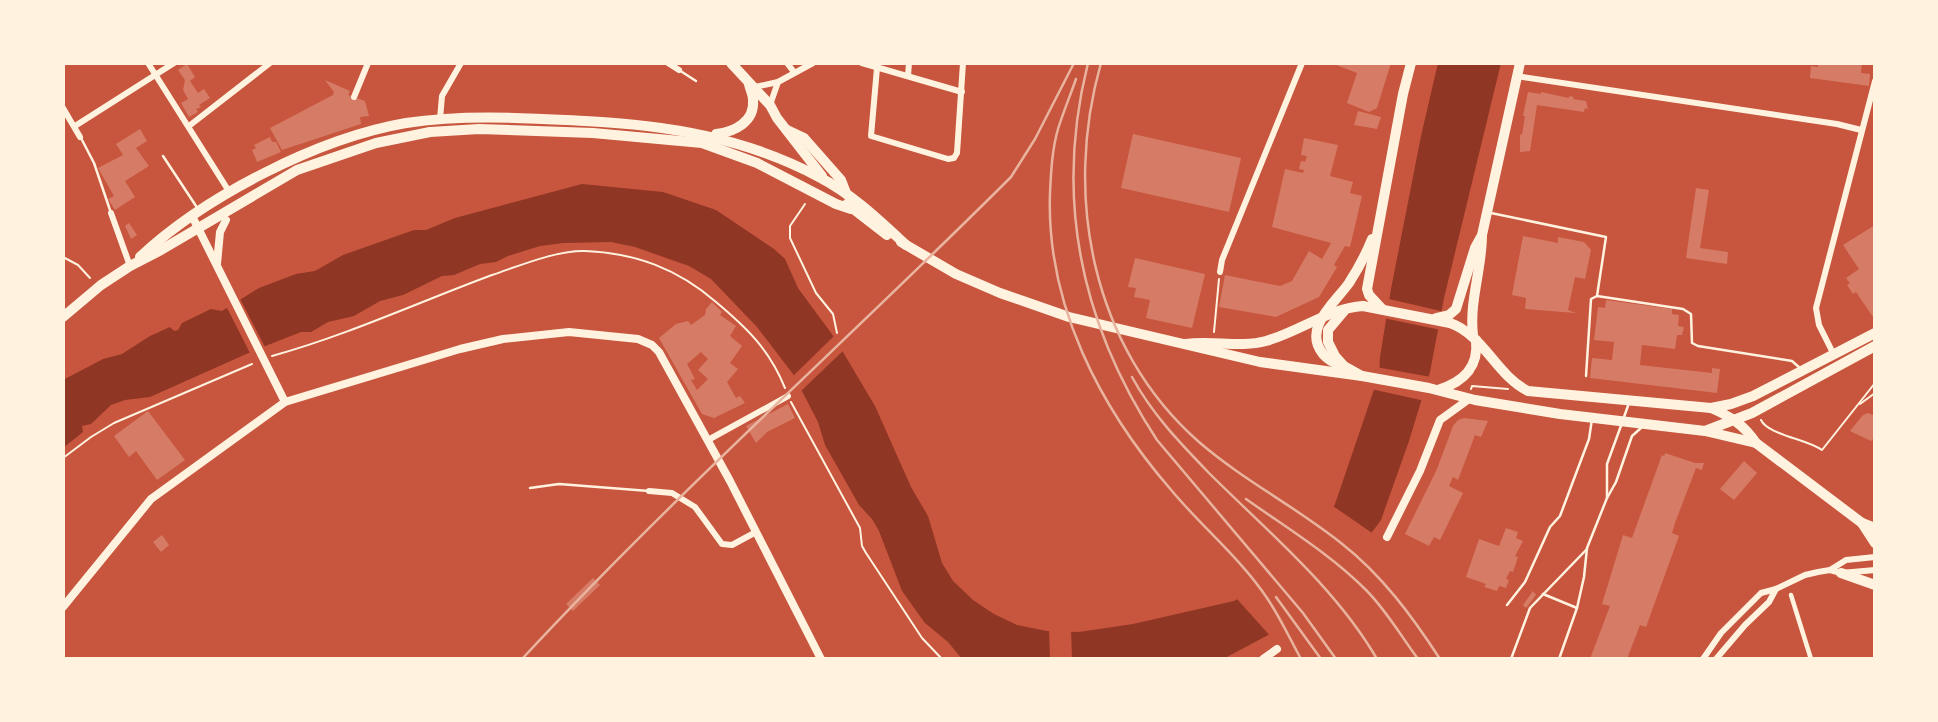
<svg xmlns="http://www.w3.org/2000/svg" width="1938" height="722" viewBox="0 0 1938 722" font-family="'Alegreya Sans',sans-serif">
<style>
.water{fill:#8f3625}
.pier{fill:#c8553d}
.building{fill:#d67c66;fill-rule:evenodd}
.lines{fill:none;stroke-linecap:round;stroke-linejoin:round}
.path{stroke:#fff3e0;stroke-width:2}
.service{stroke:#fff3e0;stroke-width:2.5}
.pedestrian{stroke:#fff3e0;stroke-width:4.5}
.minor{stroke:#fff3e0;stroke-width:6}
.tertiary{stroke:#fff3e0;stroke-width:8}
.primary{stroke:#fff3e0;stroke-width:10}
.trunk{stroke:#fff3e0;stroke-width:10}
.rail{stroke:#e9b49f;stroke-width:2.5}
</style>
<rect width="100%" height="100%" fill="#c8553d"/>
<!-- water -->
<path class="water" d="M1438,63H1501L1444,298L1430,372L1409,441L1381,520L1326,594L1285,626L1223,659H962L948,642L925,623L902,591L879,531L872,519L859,505L825,445L818,422L793,374L757,327L711,279L689,266L635,247L611,242L563,243L540,246L508,256L496,262L480,264L454,275L442,276L403,295L380,301L354,316L328,322L311,332H301L253,351L150,397L125,400L111,405L91,424L82,426L83,432L63,448V380L103,359L122,354L150,336L170,327L174,331L178,330L182,323L211,309L222,311L259,288L296,274L315,271L343,255L414,230H426L455,218L582,184L663,192L716,210L774,249L785,259L798,288L834,337L875,406L911,487L928,516L942,563L953,581L973,600L994,614L1017,625L1047,631L1079,632L1133,624L1234,601L1261,586L1272,578L1322,526L1335,504L1379,375L1380,357L1391,289L1421,136Z"/>
<!-- pier -->
<g class="pier">
<path d="M238,295L266,349L251,355L225,304Z"/>
<path d="M1387,296L1389,299L1445,312L1441,330L1383,318Z"/>
<path d="M836,334L845,349L799,393L791,378Z"/>
<path d="M1376,367L1431,377L1425,401L1371,389Z"/>
<path d="M1333,506L1375,535L1329,597L1305,617L1272,638L1237,599L1292,557Z"/>
<path d="M1049,628H1071L1072,659H1050Z"/>
</g>
<!-- building -->
<g class="building">
<path d="M1331,63H1391L1377,108L1369,112L1347,103L1357,73Z"/>
<path d="M1818,63H1862L1861,73L1870,74L1869,86L1810,78L1811,66L1818,67Z"/>
<path d="M187,64L195,77L190,81L198,93L204,89L210,98L199,105L201,107L196,109L198,112L189,117L181,103L188,99L183,90L185,80L178,70Z"/>
<path d="M325,80L350,91L348,95L365,101L369,116L360,117L361,124L282,150L270,128L333,95L334,92Z"/>
<path d="M1528,92L1541,94V92L1569,98V96L1574,97L1573,99L1586,101L1588,109L1585,108L1584,112L1537,105L1530,151L1520,152V134L1522,135L1525,116H1523Z"/>
<path d="M1358,111L1381,117L1377,129L1354,125Z"/>
<path d="M140,129L147,141L136,148L149,166L125,181L135,197L115,210L108,199L114,196L98,168L123,155L116,144Z"/>
<path d="M1133,134L1241,158L1229,212L1121,188Z"/>
<path d="M270,137L272,142H276L281,152L257,162L252,150L256,148L254,145Z"/>
<path d="M1304,138L1338,145L1330,176L1353,182L1350,193L1362,196L1350,247L1345,246L1334,265L1337,267L1319,297L1276,317L1219,307L1225,275L1280,286L1292,281L1309,251L1322,259L1331,243L1272,227L1285,169L1303,173L1304,170L1299,169L1301,161L1305,162L1307,156L1301,155Z"/>
<path d="M1696,188L1709,190L1700,248L1728,252L1727,264L1686,258Z"/>
<path d="M129,223L137,235L131,239L125,226Z"/>
<path d="M1875,225V320L1856,292L1853,294L1847,285L1850,283L1846,278L1859,269L1843,245Z"/>
<path d="M1523,236L1558,243V237L1584,242L1591,250L1585,279L1575,277L1568,310L1576,313L1525,309L1526,298L1512,295Z"/>
<path d="M1135,258L1205,274L1192,328L1146,318L1150,300L1134,297L1136,288L1128,287Z"/>
<path d="M1606,300L1672,309V314L1679,315L1678,326L1684,327L1682,335H1677L1675,349L1642,345L1640,365L1712,373V368L1720,369L1717,393L1590,378L1592,358L1612,360L1614,342L1594,340L1598,307L1605,308Z"/>
<path d="M712,302L722,312L720,315L736,326L730,336L742,346L730,363L738,369L727,382L736,398L740,396L745,403L714,418L702,414L659,338L676,324L688,321L691,325L705,315L706,309ZM701,352L708,359L698,370L708,379L697,390L691,380L695,379L687,364Z"/>
<path d="M788,404L795,418L767,432L756,443L746,426Z"/>
<path d="M148,411L185,460L157,480L136,451L129,457L114,436Z"/>
<path d="M1868,413L1873,415L1875,437L1871,441L1850,431L1863,415Z"/>
<path d="M1464,418L1488,421L1481,437L1475,435L1458,480L1453,477L1449,486L1463,493L1440,540L1434,537L1429,546L1405,534L1437,469L1453,426L1458,420Z"/>
<path d="M1665,453L1695,463H1704L1702,470L1696,468L1675,523L1672,533L1679,536L1646,627L1640,625L1627,659H1590L1610,606L1602,604L1623,535L1632,538L1662,455L1664,456Z"/>
<path d="M1744,461L1757,473L1734,500L1720,489Z"/>
<path d="M1506,528L1518,532L1516,538L1523,541L1515,556L1518,557L1513,572L1510,571L1506,579L1509,580L1506,588L1499,586L1497,591L1484,587L1486,584L1466,577L1479,539L1499,546Z"/>
<path d="M162,535L169,545L161,552L153,542Z"/>
<path d="M593,578L600,585L573,611L566,604Z"/>
<path d="M1533,591L1536,595L1526,608L1523,605Z"/>
</g>
<g class="lines">
<!-- path -->
<g class="path">
<path d="M805,204L790,226V238L816,293L833,314L837,333"/>
<path d="M63,257L78,265L90,278"/>
<path d="M1214,332L1219,279"/>
<path d="M272,356C348,335 419,302 492,275C519,266 557,250 585,251C636,253 678,269 716,302C747,328 769,349 785,388"/>
<path d="M1471,389L1472,386L1508,389"/>
<path d="M791,402L860,528L862,546L866,553L922,638L942,659"/>
<path d="M1860,404L1875,393"/>
<path d="M1761,420C1768,435 1807,439 1822,450L1875,383"/>
<path d="M63,458L91,437L114,423L252,364"/>
</g>
<!-- service -->
<g class="service">
<path d="M679,70L696,81"/>
<path d="M81,138L94,163L111,213"/>
<path d="M163,156L198,209"/>
<path d="M1491,213L1606,237L1597,296"/>
<path d="M1586,376L1591,299L1597,296L1683,309L1691,314L1692,343L1698,346L1786,360L1792,361L1800,368"/>
<path d="M1624,417L1629,403"/>
<path d="M530,488L559,484L649,491"/>
<path d="M1607,498V464L1622,423"/>
<path d="M1543,594L1577,608"/>
<path d="M1507,605L1525,582L1550,527L1560,516L1589,439L1592,419"/>
<path d="M1511,659L1530,608L1587,549"/>
<path d="M1559,659L1577,608L1584,577L1587,548L1607,498L1616,482L1632,436L1641,428"/>
</g>
<!-- pedestrian -->
<path class="pedestrian" d="M1791,595L1811,659"/>
<!-- minor -->
<g class="minor">
<path d="M148,63L230,193"/>
<path d="M668,63L679,70"/>
<path d="M787,63L794,72"/>
<path d="M862,63L962,92"/>
<path d="M877,68L871,136L948,159L954,158L957,153L963,63"/>
<path d="M908,76L909,63"/>
<path d="M1516,76L1837,124L1861,130"/>
<path d="M755,87L778,82L813,63"/>
<path d="M354,97L368,63"/>
<path d="M770,105L778,82"/>
<path d="M63,108L80,137"/>
<path d="M440,119L442,96L461,63"/>
<path d="M75,126L174,63"/>
<path d="M189,126L270,63"/>
<path d="M111,213L130,266"/>
<path d="M1220,272L1222,260L1302,63"/>
<path d="M1834,355L1819,325L1816,308L1875,81"/>
<path d="M708,440L788,396"/>
<path d="M649,491L672,493L695,507L722,544L732,545L756,532"/>
<path d="M1830,570L1846,560L1875,557"/>
<path d="M1703,659L1721,633L1761,593L1776,589L1805,575L1818,572L1830,570L1841,573L1875,570"/>
<path d="M1716,659L1745,625L1769,602L1776,589"/>
</g>
<!-- tertiary -->
<g class="tertiary">
<path d="M192,216L285,402"/>
<path d="M217,264L220,232L226,220"/>
<path d="M1387,537L1420,471L1440,420L1469,399"/>
<path d="M63,607L151,499L285,402L460,349L503,339L569,332L638,339L652,345L659,352L730,481L821,659"/>
<path d="M1263,659L1277,649"/>
</g>
<!-- primary -->
<g class="primary">
<path d="M1711,408L1731,404L1753,396L1875,333"/>
<path d="M1705,431L1752,413L1875,346"/>
</g>
<!-- trunk -->
<g class="trunk">
<path d="M731,63L770,105L777,118L822,176"/>
<path d="M787,130L804,138L841,180L846,193"/>
<path d="M716,134C734,132 755,122 753,100C753,93 750,90 749,84"/>
<path d="M847,204L887,235"/>
<path d="M901,242L956,274L1000,293L1069,317L1260,362L1362,376"/>
<path d="M140,257C204,197 318,138 406,123C465,114 525,118 585,121C667,125 746,138 819,177C852,194 879,220 906,245"/>
<path d="M1382,309L1369,295L1367,289L1403,94L1411,63"/>
<path d="M1344,311L1328,330V342L1335,356L1344,366L1362,376L1429,388L1475,400L1560,414L1705,431L1756,443"/>
<path d="M63,317L101,285L130,266L161,250L297,170L376,143L430,132L479,129L593,133L702,143L757,163L836,204L851,209"/>
<path d="M1436,318L1449,315L1456,309L1475,248L1481,237"/>
<path d="M1473,335C1469,301 1482,269 1482,235L1520,63"/>
<path d="M1185,344C1212,340 1240,348 1266,341C1299,332 1329,308 1363,306L1450,323C1484,335 1496,375 1528,391L1711,408C1730,416 1744,425 1756,443L1862,523L1875,528"/>
<path d="M1341,365C1334,363 1328,360 1323,354C1302,328 1335,303 1349,283C1358,269 1366,254 1372,239"/>
<path d="M1438,390C1463,382 1479,368 1476,340"/>
<path d="M1862,523L1875,543"/>
<path d="M1841,573L1875,585"/>
</g>
<!-- rail -->
<g class="rail">
<path d="M1088,63C1054,198 1081,324 1157,440L1303,613L1336,659"/>
<path d="M1101,63C1063,196 1092,348 1199,442C1243,480 1296,507 1341,543C1382,575 1412,616 1440,659"/>
<path d="M1076,79C1070,96 1063,113 1058,129C1052,150 1051,172 1050,193C1046,305 1100,408 1172,491C1203,528 1240,558 1267,598C1280,617 1290,639 1301,659"/>
<path d="M1132,377C1152,414 1180,443 1209,473C1268,532 1335,587 1377,659"/>
<path d="M1246,499C1287,528 1330,554 1366,590C1386,610 1401,636 1418,659"/>
<path d="M1276,597L1321,659"/>
<path d="M522,659C678,491 849,339 1011,177L1035,139L1074,63"/>
</g>
</g>
<!-- border -->
<rect width="1938" height="722" fill="none" stroke="#fff3e0" stroke-width="130"/>
</svg>
